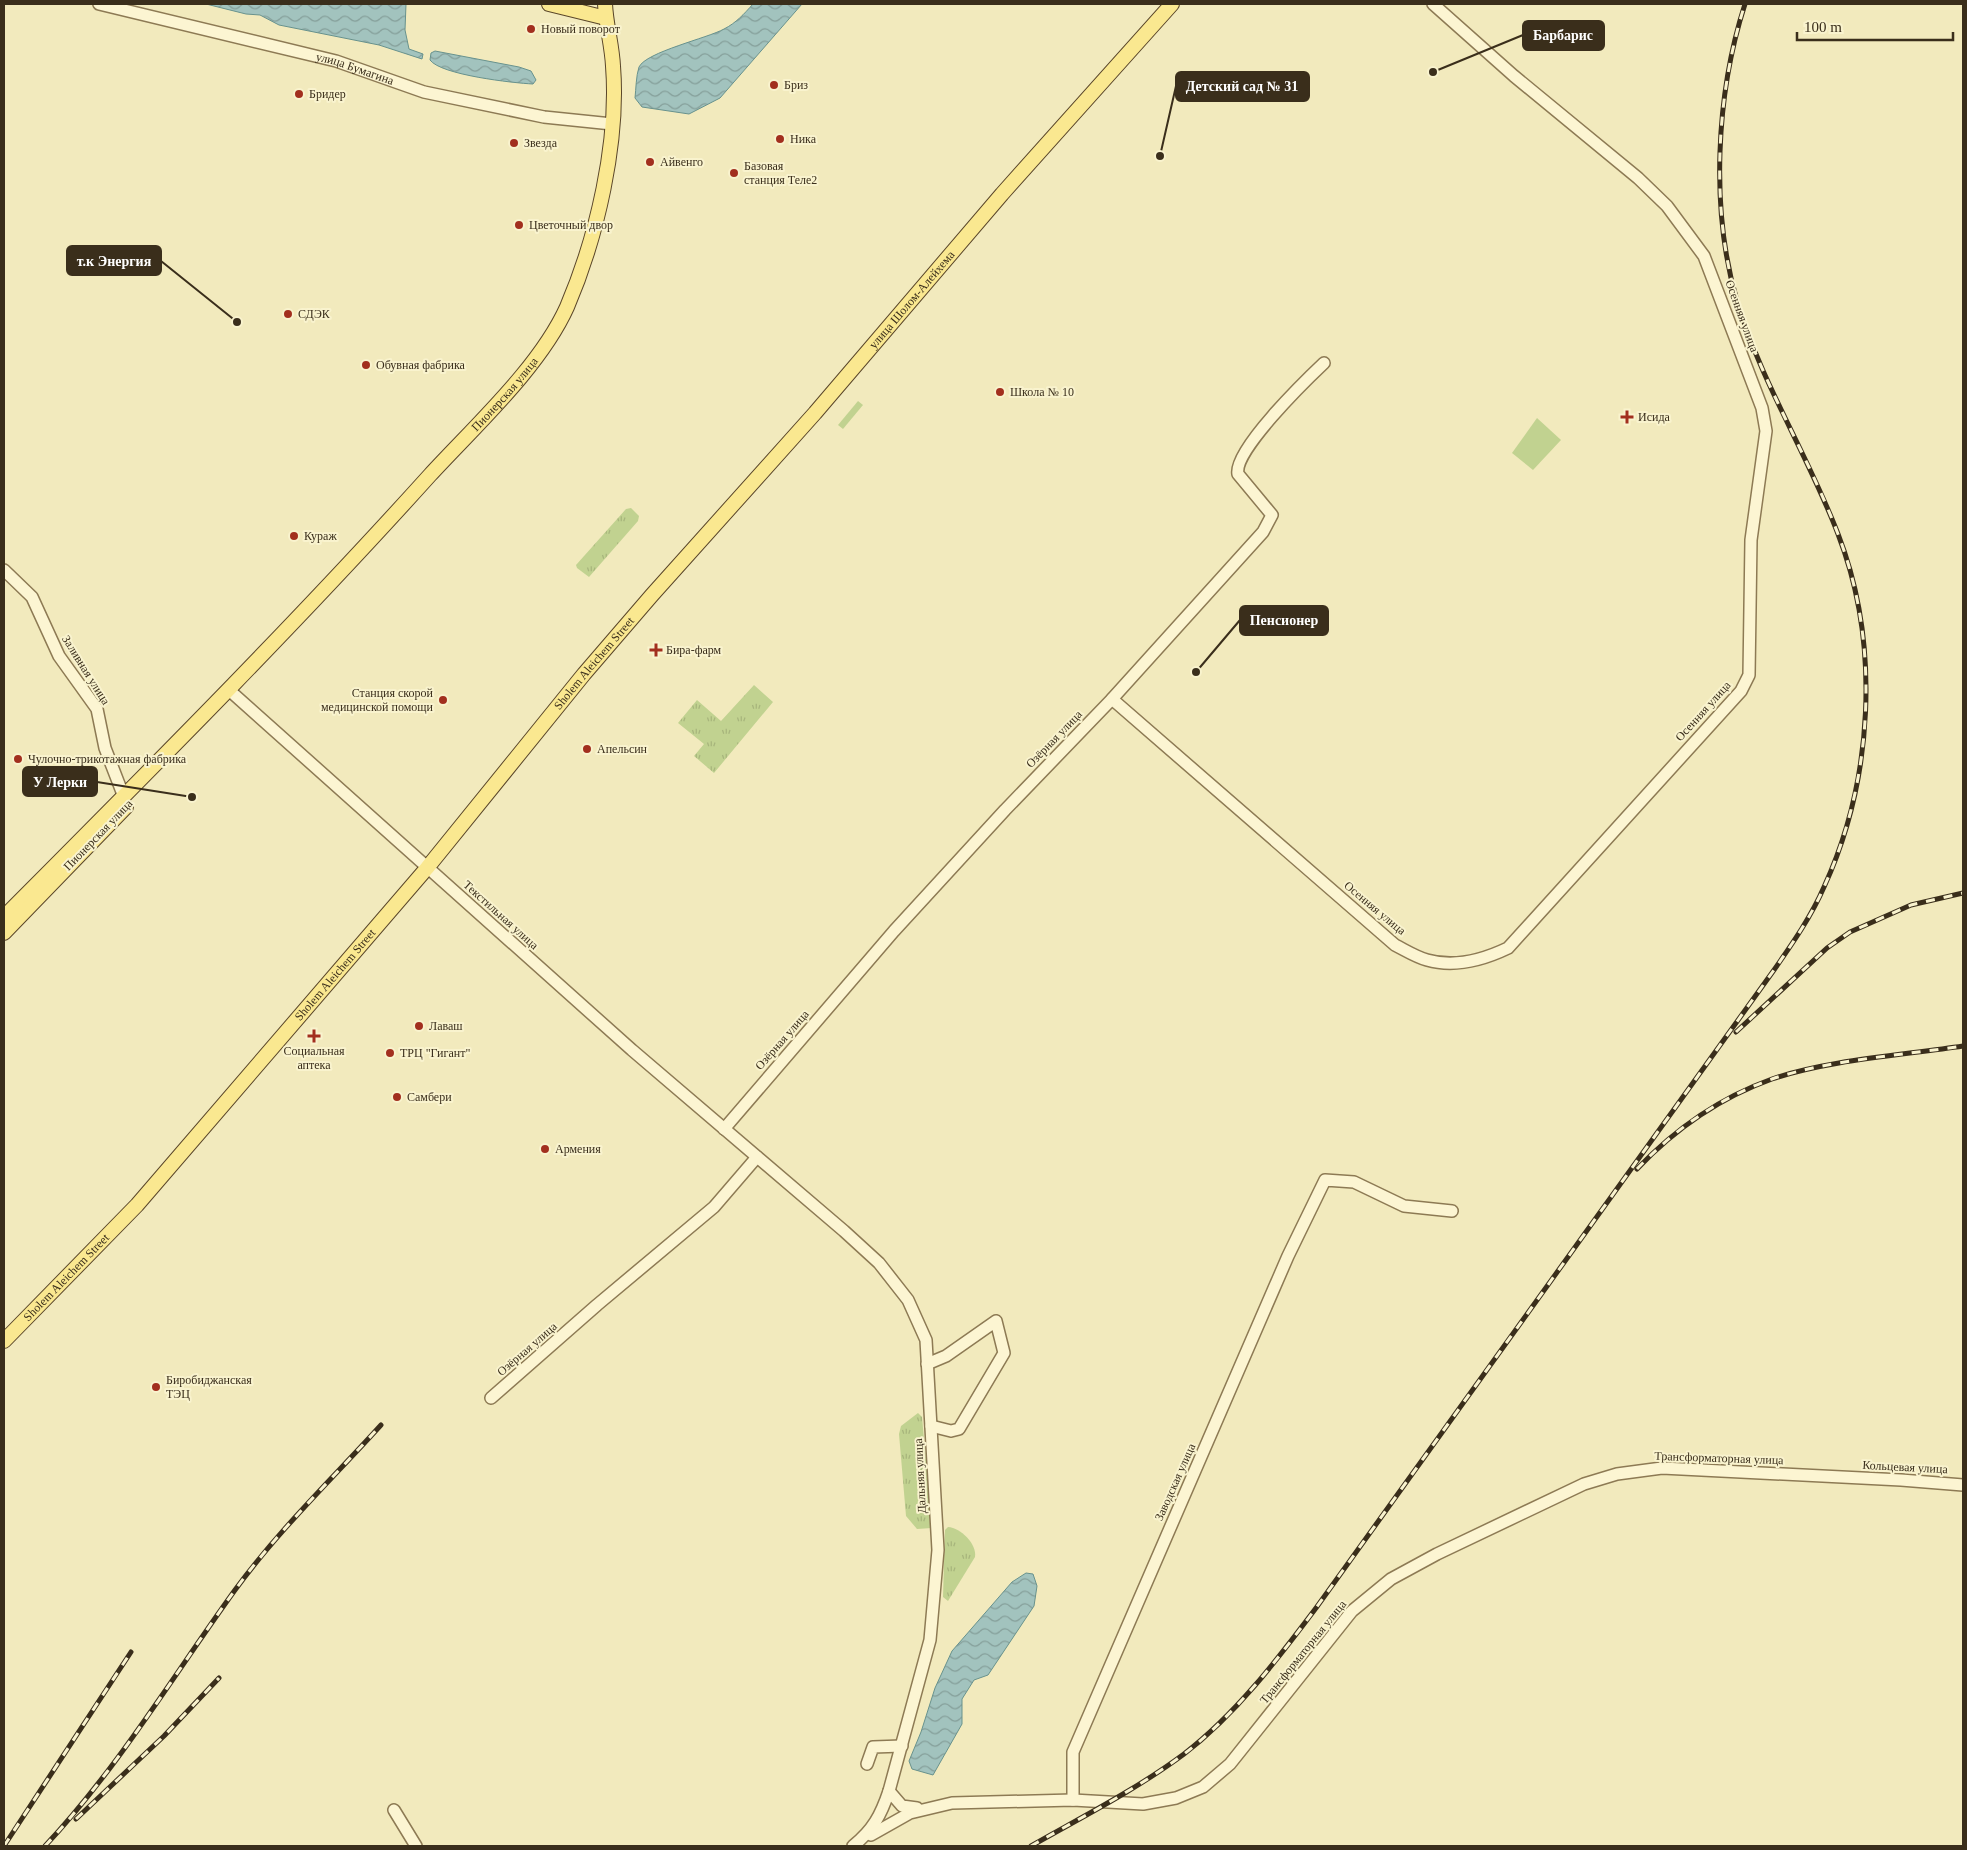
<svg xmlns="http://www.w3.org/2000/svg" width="1967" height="1850" viewBox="0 0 1967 1850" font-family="'Times New Roman',serif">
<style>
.grass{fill:url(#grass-tufts)}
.pitch{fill:#c1d290}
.water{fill:url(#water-waves);stroke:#68928d}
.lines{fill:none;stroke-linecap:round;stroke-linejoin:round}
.minor-casing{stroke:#8d7a54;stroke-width:14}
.major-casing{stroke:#5a4629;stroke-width:16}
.minor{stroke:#fcf5d2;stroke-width:11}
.major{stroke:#fae890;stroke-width:14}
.rail-casing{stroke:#3a2e1b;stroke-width:5}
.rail{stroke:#f9f3ce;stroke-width:3;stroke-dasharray:9;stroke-linecap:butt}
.poi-dot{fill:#a22f1e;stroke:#f9f3ce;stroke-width:2}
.labels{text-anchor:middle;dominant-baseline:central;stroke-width:4;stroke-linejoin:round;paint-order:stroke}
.poi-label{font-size:12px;fill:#3a2e1b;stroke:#f9f3ce;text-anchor:start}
.street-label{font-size:12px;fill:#3a2e1b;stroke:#f9f3ce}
.leader{fill:none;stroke:#3a2e1b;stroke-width:2}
.callout-dot{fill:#3a2e1b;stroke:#f9f3ce;stroke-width:2}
.callout{fill:#3a2e1b;stroke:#3a2e1b;stroke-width:2}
.callout-label{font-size:14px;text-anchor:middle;font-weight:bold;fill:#fff}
</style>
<defs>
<pattern id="grass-tufts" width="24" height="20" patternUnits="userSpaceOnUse" patternTransform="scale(1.25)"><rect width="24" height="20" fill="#c1d290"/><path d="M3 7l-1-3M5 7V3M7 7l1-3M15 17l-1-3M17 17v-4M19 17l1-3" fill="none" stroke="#a7b57c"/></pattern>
<pattern id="water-waves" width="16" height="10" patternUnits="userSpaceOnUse" patternTransform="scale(1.25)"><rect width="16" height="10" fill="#a2c3be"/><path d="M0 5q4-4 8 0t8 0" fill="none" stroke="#859f9a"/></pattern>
</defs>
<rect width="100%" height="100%" fill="#f2eabd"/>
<!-- grass -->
<g class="grass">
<path d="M858,401L863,405L843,429L838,425Z"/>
<path d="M631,508L639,516L638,521L589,577L577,568L576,565L626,509Z"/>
<path d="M754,685L773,702L714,773L694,756L704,744L678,723L697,700L721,721Z"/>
<path d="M918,1413L922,1417L932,1528L917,1529L906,1516L899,1434L901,1426Z"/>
<path d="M948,1527C961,1528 977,1544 975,1557L948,1601L943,1597L945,1530Z"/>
</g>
<!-- pitch -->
<path class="pitch" d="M1537,418L1561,440L1533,470L1512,453Z"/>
<!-- water -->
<g class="water">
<path d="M206,4H406L405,30L409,49L423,54L422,59L379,45L279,25L260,15L246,14Z"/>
<path d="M753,4H802L720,98L689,114L642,107L635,98C636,89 636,76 639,67C646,52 708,38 724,29C736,23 744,14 753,4Z"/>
<path d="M435,51L519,67L531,71L536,80L533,84C513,83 441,75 430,60L431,53Z"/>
<path d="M1026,1573L1033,1574L1037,1586L1034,1606L988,1675L974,1680L962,1699V1724L933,1775L912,1769L909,1761L921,1732L935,1688L952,1651L1012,1582Z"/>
</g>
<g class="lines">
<defs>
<g id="minor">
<path id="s1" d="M99,4L336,61L424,92L544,117L612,124"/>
<path d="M4,570L32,597L59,656L97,709L105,748L124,797"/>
<path d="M229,690L632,1050L844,1231L879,1263L908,1300L926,1340L938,1550L930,1640L889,1791C881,1815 873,1830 853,1846"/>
<path d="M1112,699L1395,945C1405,950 1416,957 1427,960C1455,968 1483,960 1508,948L1741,691L1749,675L1751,540L1766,431L1762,408L1704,256L1667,206L1638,178L1514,76L1433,4"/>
<path d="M724,1129L894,931L1005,810L1112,699L1263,532L1272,515L1238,474C1233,451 1306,380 1324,363"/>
<path d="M927,1364L946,1356L996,1321L1004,1353L959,1429L951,1431L931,1426"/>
<path d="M491,1398L597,1305L714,1207L757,1157"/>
<path d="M867,1764L873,1747L902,1746"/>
<path d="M889,1791L902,1806L917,1808"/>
<path d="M1073,1800V1752L1288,1256L1325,1180L1354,1182L1404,1206L1452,1211"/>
<path d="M394,1810L416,1846"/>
<path d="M871,1835L910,1813L952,1803L1073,1800L1143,1804L1176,1798L1203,1787L1230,1764L1352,1611L1391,1579L1437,1554L1584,1484L1617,1474L1662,1468L1901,1480L1963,1485"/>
</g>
<g id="major">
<path d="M549,4L606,18"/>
<path id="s2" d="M4,917C148,772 293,627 430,475C475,426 540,367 567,307C597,237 619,142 613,66C612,45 606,25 605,4"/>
<path d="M4,933L126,807"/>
<path id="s3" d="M4,1341L137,1205L427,868L584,674L652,595L815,413L1002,194L1172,4"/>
</g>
</defs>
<!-- minor casing -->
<use href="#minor" class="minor-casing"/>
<!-- major casing -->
<use href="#major" class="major-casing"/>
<!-- minor -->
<use href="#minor" class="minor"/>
<!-- major -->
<use href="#major" class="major"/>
<defs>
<g id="rail">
<path d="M1736,1032L1827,948L1850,932L1911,905L1963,893"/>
<path d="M1637,1169C1675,1129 1719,1098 1772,1079C1827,1060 1904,1055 1963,1046"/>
<path d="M76,1819L164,1736L219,1678"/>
<path d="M4,1846L131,1652"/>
<path d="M45,1846C118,1768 173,1676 235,1590C278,1531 332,1479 381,1425"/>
<path d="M1031,1846C1082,1817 1137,1789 1184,1754C1236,1714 1277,1660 1316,1608L1774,970C1792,944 1811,917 1824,887C1873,780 1881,645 1838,534C1808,455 1761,382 1737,301C1710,209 1716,94 1745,4"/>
</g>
</defs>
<!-- rail casing -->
<use href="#rail" class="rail-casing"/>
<!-- rail -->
<use href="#rail" class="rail"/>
</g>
<!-- markers -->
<g class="poi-dot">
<circle cx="531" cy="29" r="5"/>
<circle cx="774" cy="85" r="5"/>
<circle cx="299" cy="94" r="5"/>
<circle cx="780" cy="139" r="5"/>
<circle cx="514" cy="143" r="5"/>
<circle cx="650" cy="162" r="5"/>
<circle cx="734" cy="173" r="5"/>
<circle cx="519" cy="225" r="5"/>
<circle cx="288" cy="314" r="5"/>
<circle cx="366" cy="365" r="5"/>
<circle cx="1000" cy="392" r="5"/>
<path d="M1624.5 409.5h5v5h5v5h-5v5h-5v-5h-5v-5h5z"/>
<circle cx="294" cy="536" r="5"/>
<path d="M653.5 642.5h5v5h5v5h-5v5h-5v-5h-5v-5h5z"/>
<circle cx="443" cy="700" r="5"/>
<circle cx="587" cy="749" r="5"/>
<circle cx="18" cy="759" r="5"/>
<circle cx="419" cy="1026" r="5"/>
<path d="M311.5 1028.5h5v5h5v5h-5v5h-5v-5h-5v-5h5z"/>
<circle cx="390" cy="1053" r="5"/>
<circle cx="397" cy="1097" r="5"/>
<circle cx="545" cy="1149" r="5"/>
<circle cx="156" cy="1387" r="5"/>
</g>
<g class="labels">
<!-- poi labels -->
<g class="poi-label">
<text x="541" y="29">Новый поворот</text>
<text x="784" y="85">Бриз</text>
<text x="309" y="94">Бридер</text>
<text x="790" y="139">Ника</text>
<text x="524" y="143">Звезда</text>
<text x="660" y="162">Айвенго</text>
<text x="744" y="166">Базовая<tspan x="744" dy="14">станция Теле2</tspan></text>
<text x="529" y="225">Цветочный двор</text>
<text x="298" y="314">СДЭК</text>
<text x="376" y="365">Обувная фабрика</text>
<text x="1010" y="392">Школа № 10</text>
<text x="1638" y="417">Исида</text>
<text x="304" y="536">Кураж</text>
<text x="666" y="650">Бира-фарм</text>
<text x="433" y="693" text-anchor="end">Станция скорой<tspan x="433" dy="14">медицинской помощи</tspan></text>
<text x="597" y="749">Апельсин</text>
<text x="28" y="759">Чулочно-трикотажная фабрика</text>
<text x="429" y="1026">Лаваш</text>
<text x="314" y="1051" text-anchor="middle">Социальная<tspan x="314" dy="14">аптека</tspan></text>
<text x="400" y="1053">ТРЦ "Гигант"</text>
<text x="407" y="1097">Самбери</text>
<text x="555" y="1149">Армения</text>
<text x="166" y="1380">Биробиджанская<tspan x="166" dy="14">ТЭЦ</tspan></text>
</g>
<!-- street labels -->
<g class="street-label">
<text stroke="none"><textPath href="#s1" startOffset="264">улица Бумагина</textPath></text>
<text stroke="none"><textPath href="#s3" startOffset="1382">улица Шолом-Алейхема</textPath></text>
<text transform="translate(1742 316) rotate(70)">Осенняя улица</text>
<text stroke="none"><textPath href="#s2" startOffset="724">Пионерская улица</textPath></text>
<text stroke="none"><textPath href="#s3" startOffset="899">Sholem Aleichem Street</textPath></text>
<text transform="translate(86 670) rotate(58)">Заливная улица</text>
<text transform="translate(1703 711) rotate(-48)">Осенняя улица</text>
<text transform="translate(1054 739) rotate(-46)">Озёрная улица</text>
<text transform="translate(98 835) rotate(-46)">Пионерская улица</text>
<text transform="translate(1375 908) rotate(40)">Осенняя улица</text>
<text transform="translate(501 915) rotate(42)">Текстильная улица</text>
<text stroke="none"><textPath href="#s3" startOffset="494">Sholem Aleichem Street</textPath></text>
<text transform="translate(782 1040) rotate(-49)">Озёрная улица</text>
<text stroke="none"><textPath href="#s3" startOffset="89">Sholem Aleichem Street</textPath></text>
<text transform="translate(527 1349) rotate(-41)">Озёрная улица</text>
<text transform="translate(1719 1458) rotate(2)">Трансформаторная улица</text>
<text transform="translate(1905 1467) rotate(3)">Кольцевая улица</text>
<text transform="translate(920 1476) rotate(-93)">Дальняя улица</text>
<text transform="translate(1175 1482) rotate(-66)">Заводская улица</text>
<text transform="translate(1303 1652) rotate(-51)">Трансформаторная улица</text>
</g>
</g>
<!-- callouts -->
<path class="leader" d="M1433 72L1523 35M1160 156L1176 86M237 322L161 261M1196 672L1240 620M192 797L97 782"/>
<g class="callout-dot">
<circle cx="1433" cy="72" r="5"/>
<circle cx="1160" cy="156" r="5"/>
<circle cx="237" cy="322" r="5"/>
<circle cx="1196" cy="672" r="5"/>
<circle cx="192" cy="797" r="5"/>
</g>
<g class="callout">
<rect x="1523" y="21" width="81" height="29" rx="5"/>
<rect x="1176" y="72" width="133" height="29" rx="5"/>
<rect x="67" y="246" width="94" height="29" rx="5"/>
<rect x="1240" y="606" width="88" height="29" rx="5"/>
<rect x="23" y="767" width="74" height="29" rx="5"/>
</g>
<g class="callout-label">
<text x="1563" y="40">Барбарис</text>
<text x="1242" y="91">Детский сад № 31</text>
<text x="114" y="266">т.к Энергия</text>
<text x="1284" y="625">Пенсионер</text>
<text x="60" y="787">У Лерки</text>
</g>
<!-- border -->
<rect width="1967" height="1850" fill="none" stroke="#3a2e1b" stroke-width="10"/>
<!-- scale -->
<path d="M1797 32v8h156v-8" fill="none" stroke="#3a2e1b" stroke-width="2.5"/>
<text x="1804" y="32" font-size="15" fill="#3a2e1b" stroke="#f9f3ce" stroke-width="4" paint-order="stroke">100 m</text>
</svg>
